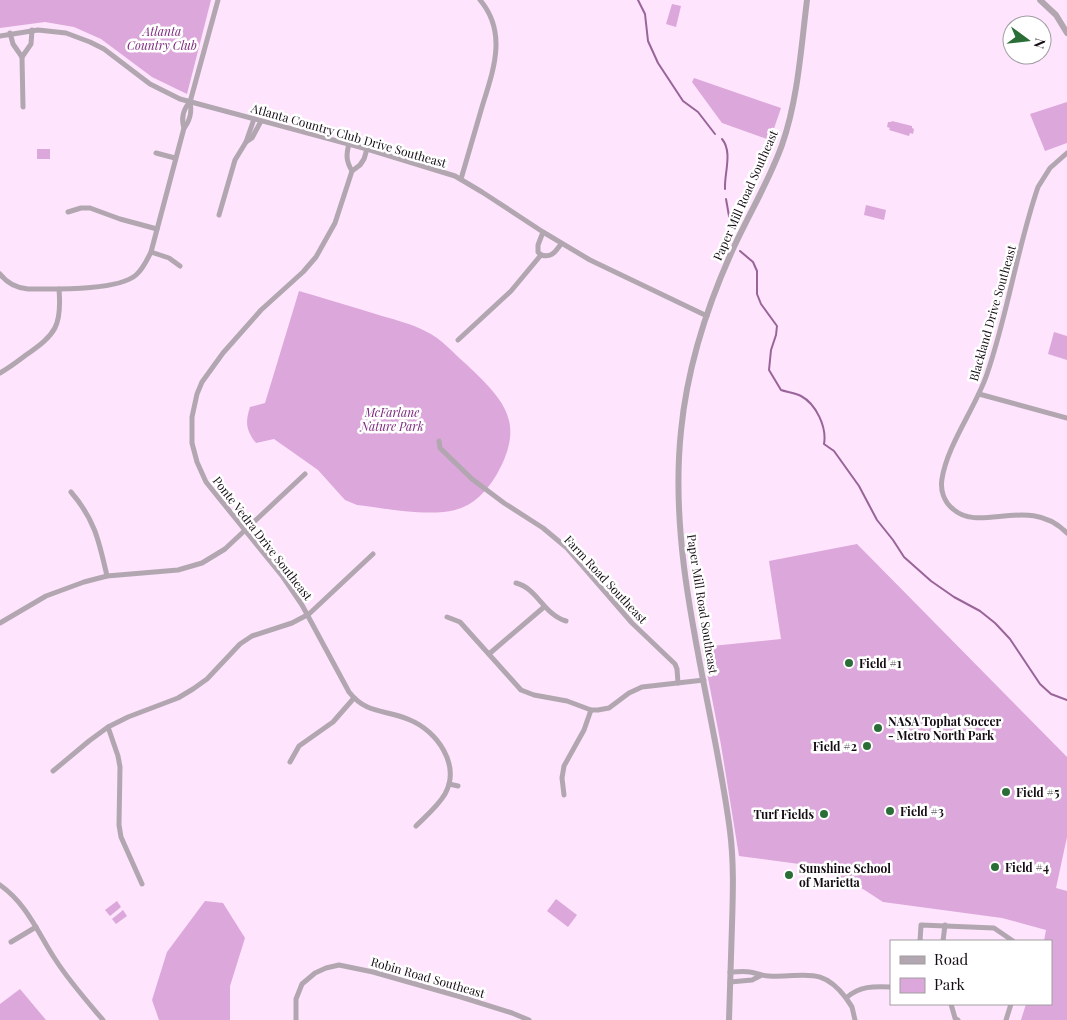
<svg xmlns="http://www.w3.org/2000/svg" width="1067" height="1020" viewBox="0 0 1067 1020" font-family="'Playfair Display',serif">
<style>
.green{fill:#dca7da}
.lines{fill:none;stroke-linecap:round;stroke-linejoin:round}
.stream{stroke:#996498;stroke-width:2}
.minor{stroke:#b2a7b1;stroke-width:5}
.tertiary{stroke:#b2a7b1;stroke-width:6}
.poi-dot{fill:#2a6d37;stroke:#fff;stroke-width:2}
.labels{text-anchor:middle;dominant-baseline:central;stroke-width:5;stroke-linejoin:round;paint-order:stroke}
.park-label{font-size:12px;font-style:italic;fill:#7c277d;stroke:#fff}
.street-label{font-size:12px;fill:#150c14;stroke:#fff}
.poi-label{font-size:12px;font-weight:bold;fill:#150c14;stroke:#fff;text-anchor:start}
</style>
<rect width="100%" height="100%" fill="#fee4fd"/>
<!-- green -->
<g class="green">
<path d="M0,0H211L187,94L152,77L101,39L74,27L45,22L0,28Z"/>
<path d="M672,4L681,6L676,27L666,24Z"/>
<path d="M694,78L781,108L770,140L722,123L692,82Z"/>
<path d="M1067,102V143L1045,151L1030,114Z"/>
<path d="M892,121L912,126V128L914,129L913,134L910,133L909,136L889,130L890,128L887,127L888,122H891Z"/>
<rect x="37" y="149" width="13" height="10"/>
<path d="M866,205L886,210L884,220L864,215Z"/>
<path d="M299,291C326,299 354,307 382,316C396,320 412,324 425,331C441,338 453,353 466,364C504,400 526,422 497,474C487,491 474,505 455,510C428,517 384,508 357,505L345,500L318,470L274,439L256,443C246,430 245,423 250,407L265,403Z"/>
<path d="M1054,332L1067,336V360L1048,354Z"/>
<path d="M857,544L1067,757V837L1056,888L1067,891V1020H1021L1026,1004H1051V941H1044L1046,930L1002,918L883,902L863,889L814,866L739,856L721,745L702,647L781,639L769,561Z"/>
<path d="M556,899L577,915L568,927L547,911Z"/>
<path d="M117,901L121,907L110,916L105,910Z"/>
<path d="M205,901L223,903L245,938L230,986V1020H159L152,1000L167,952Z"/>
<path d="M123,910L127,916L116,924L112,919Z"/>
<path d="M20,989L46,1020H0V1004Z"/>
</g>
<g class="lines">
<!-- stream -->
<g class="stream">
<path d="M638,0L645,14L648,41L658,63L683,101L698,112L715,134"/>
<path d="M722,139C733,152 724,174 725,189"/>
<path d="M726,199L729,216L734,231"/>
<path d="M740,251L753,262L757,271V294L761,304L777,326L776,335L771,350L769,370L781,390C787,392 795,393 801,396C816,404 827,427 824,444L834,451L859,486L877,520L893,540L904,557L931,581L954,597L980,611L995,623L1010,639L1040,684L1051,694L1067,700"/>
</g>
<!-- minor -->
<g class="minor">
<path d="M10,33L13,44L22,57L23,107"/>
<path d="M0,36L38,30L66,33L90,42L104,49L150,84L180,99L367,149L455,176L482,192L543,232L590,260L707,316"/>
<path d="M22,57L31,44L32,30"/>
<path d="M184,128C181,119 183,109 190,102"/>
<path d="M246,142L252,138L261,121"/>
<path d="M349,144C346,155 346,161 352,171"/>
<path d="M367,149L364,159L360,165L352,171L335,223L316,257L303,272L261,310L223,353L202,382L197,394L192,417V443L197,462L206,482L283,577L302,605L349,692C367,715 386,709 410,720C437,731 461,765 445,794C438,806 426,816 416,826"/>
<path d="M156,153L175,158"/>
<path d="M1067,153L1050,168L1038,187C1017,248 1008,313 987,374C976,407 947,445 942,479C940,490 944,502 953,509C980,534 1029,494 1067,533"/>
<path d="M461,179C468,155 475,131 482,107C493,71 508,33 480,0"/>
<path d="M68,212L81,208H90L120,219L157,229"/>
<path d="M219,215L235,160L246,142L254,119"/>
<path d="M151,252L169,258L180,266"/>
<path d="M541,255C552,258 555,252 561,244"/>
<path d="M541,255L538,252V245L543,232"/>
<path d="M0,274C7,283 16,288 28,289C53,289 118,291 136,275C143,269 147,260 151,252L184,128C190,121 192,111 190,102L218,0"/>
<path d="M458,340L511,291L541,255"/>
<path d="M0,373C9,368 18,361 26,355C56,334 62,326 59,289"/>
<path d="M979,394L1067,418"/>
<path d="M439,441L440,448L472,479L504,503L543,528L567,548L632,623L675,664L677,669L678,683"/>
<path d="M71,492C95,520 99,541 107,576"/>
<path d="M516,583C537,588 544,615 566,621"/>
<path d="M447,617L460,622L521,690L534,695L567,701L591,710H598L609,708L629,693L642,687L704,680"/>
<path d="M0,623L46,596L84,582L107,576L178,570L202,563L225,549L305,474"/>
<path d="M489,654L544,607"/>
<path d="M108,727L118,756L120,767L119,825L121,837L142,884"/>
<path d="M290,762L299,746L333,722L354,698"/>
<path d="M53,771L89,741L108,727L128,717L178,698L193,689L207,679L240,644L252,636L292,623L309,614L373,554"/>
<path d="M449,784L458,786"/>
<path d="M564,795L562,778L564,766L584,730L591,710"/>
<path d="M0,885C27,904 38,933 55,959C69,981 86,1000 103,1020"/>
<path d="M920,941L921,925L994,928L1013,941"/>
<path d="M943,941L945,925"/>
<path d="M11,942L36,927"/>
<path d="M730,972C737,972 744,971 750,972C757,973 762,976 769,976C804,978 821,965 846,998"/>
<path d="M730,982L752,980L760,976"/>
<path d="M951,1004L955,1018L958,1020"/>
<path d="M296,1020V999L302,984L315,973L326,968L339,965L373,972L461,997L512,1013L529,1020"/>
<path d="M855,1020L852,1007L846,998C859,986 874,986 891,987"/>
<path d="M1006,1020L1011,1004"/>
</g>
<!-- tertiary -->
<g class="tertiary">
<path d="M1040,0L1056,15L1067,33"/>
<path d="M729,1020C730,988 731,957 732,925C733,894 734,862 730,831C713,699 667,564 681,431C687,369 707,306 733,249C749,214 769,181 782,145C798,99 801,48 807,0"/>
</g>
</g>
<!-- markers -->
<g class="poi-dot">
<circle cx="849" cy="663" r="5"/>
<circle cx="878" cy="728" r="5"/>
<circle cx="867" cy="746" r="5"/>
<circle cx="1006" cy="792" r="5"/>
<circle cx="890" cy="811" r="5"/>
<circle cx="824" cy="814" r="5"/>
<circle cx="995" cy="867" r="5"/>
<circle cx="789" cy="875" r="5"/>
</g>
<g class="labels">
<!-- park labels -->
<g class="park-label">
<text x="162" y="31">Atlanta<tspan x="162" dy="14">Country Club</tspan></text>
<text x="392" y="412">McFarlane<tspan x="392" dy="14">Nature Park</tspan></text>
</g>
<!-- street labels -->
<g class="street-label">
<text transform="translate(349 135) rotate(16)">Atlanta Country Club Drive Southeast</text>
<text transform="translate(745 195) rotate(-66)">Paper Mill Road Southeast</text>
<text transform="translate(992 313) rotate(-74)">Blackland Drive Southeast</text>
<text transform="translate(263 538) rotate(52)">Ponte Vedra Drive Southeast</text>
<text transform="translate(606 579) rotate(47)">Farm Road Southeast</text>
<text transform="translate(703 604) rotate(81)">Paper Mill Road Southeast</text>
<text transform="translate(428 977) rotate(16)">Robin Road Southeast</text>
</g>
<!-- poi labels -->
<g class="poi-label">
<text x="859" y="663">Field #1</text>
<text x="888" y="721">NASA Tophat Soccer<tspan x="888" dy="14">- Metro North Park</tspan></text>
<text x="857" y="746" text-anchor="end">Field #2</text>
<text x="1016" y="792">Field #5</text>
<text x="900" y="811">Field #3</text>
<text x="814" y="814" text-anchor="end">Turf Fields</text>
<text x="1005" y="867">Field #4</text>
<text x="799" y="868">Sunshine School<tspan x="799" dy="14">of Marietta</tspan></text>
</g>
</g>
<!-- legend -->
<rect x="890" y="940" width="162" height="65" fill="#ffffff" stroke="#a19ea1"/>
<rect x="900" y="956" width="25" height="8" fill="#b2a7b1" stroke="#a19ea1"/>
<text x="934" y="965" font-size="15" fill="#150c14">Road</text>
<rect x="900" y="978" width="25" height="15" fill="#dca7da" stroke="#a19ea1"/>
<text x="934" y="990" font-size="15" fill="#150c14">Park</text>
<!-- north arrow -->
<g transform="translate(1027 40) rotate(105)"><circle r="24" fill="#ffffff" stroke="#a19ea1"/>
<path d="M0-4L9 19L0 12L-9 19Z" fill="#2a6d37"/>
<text y="-8" font-size="14" font-weight="bold" text-anchor="middle" fill="#150c14">N</text>
</g>
</svg>
